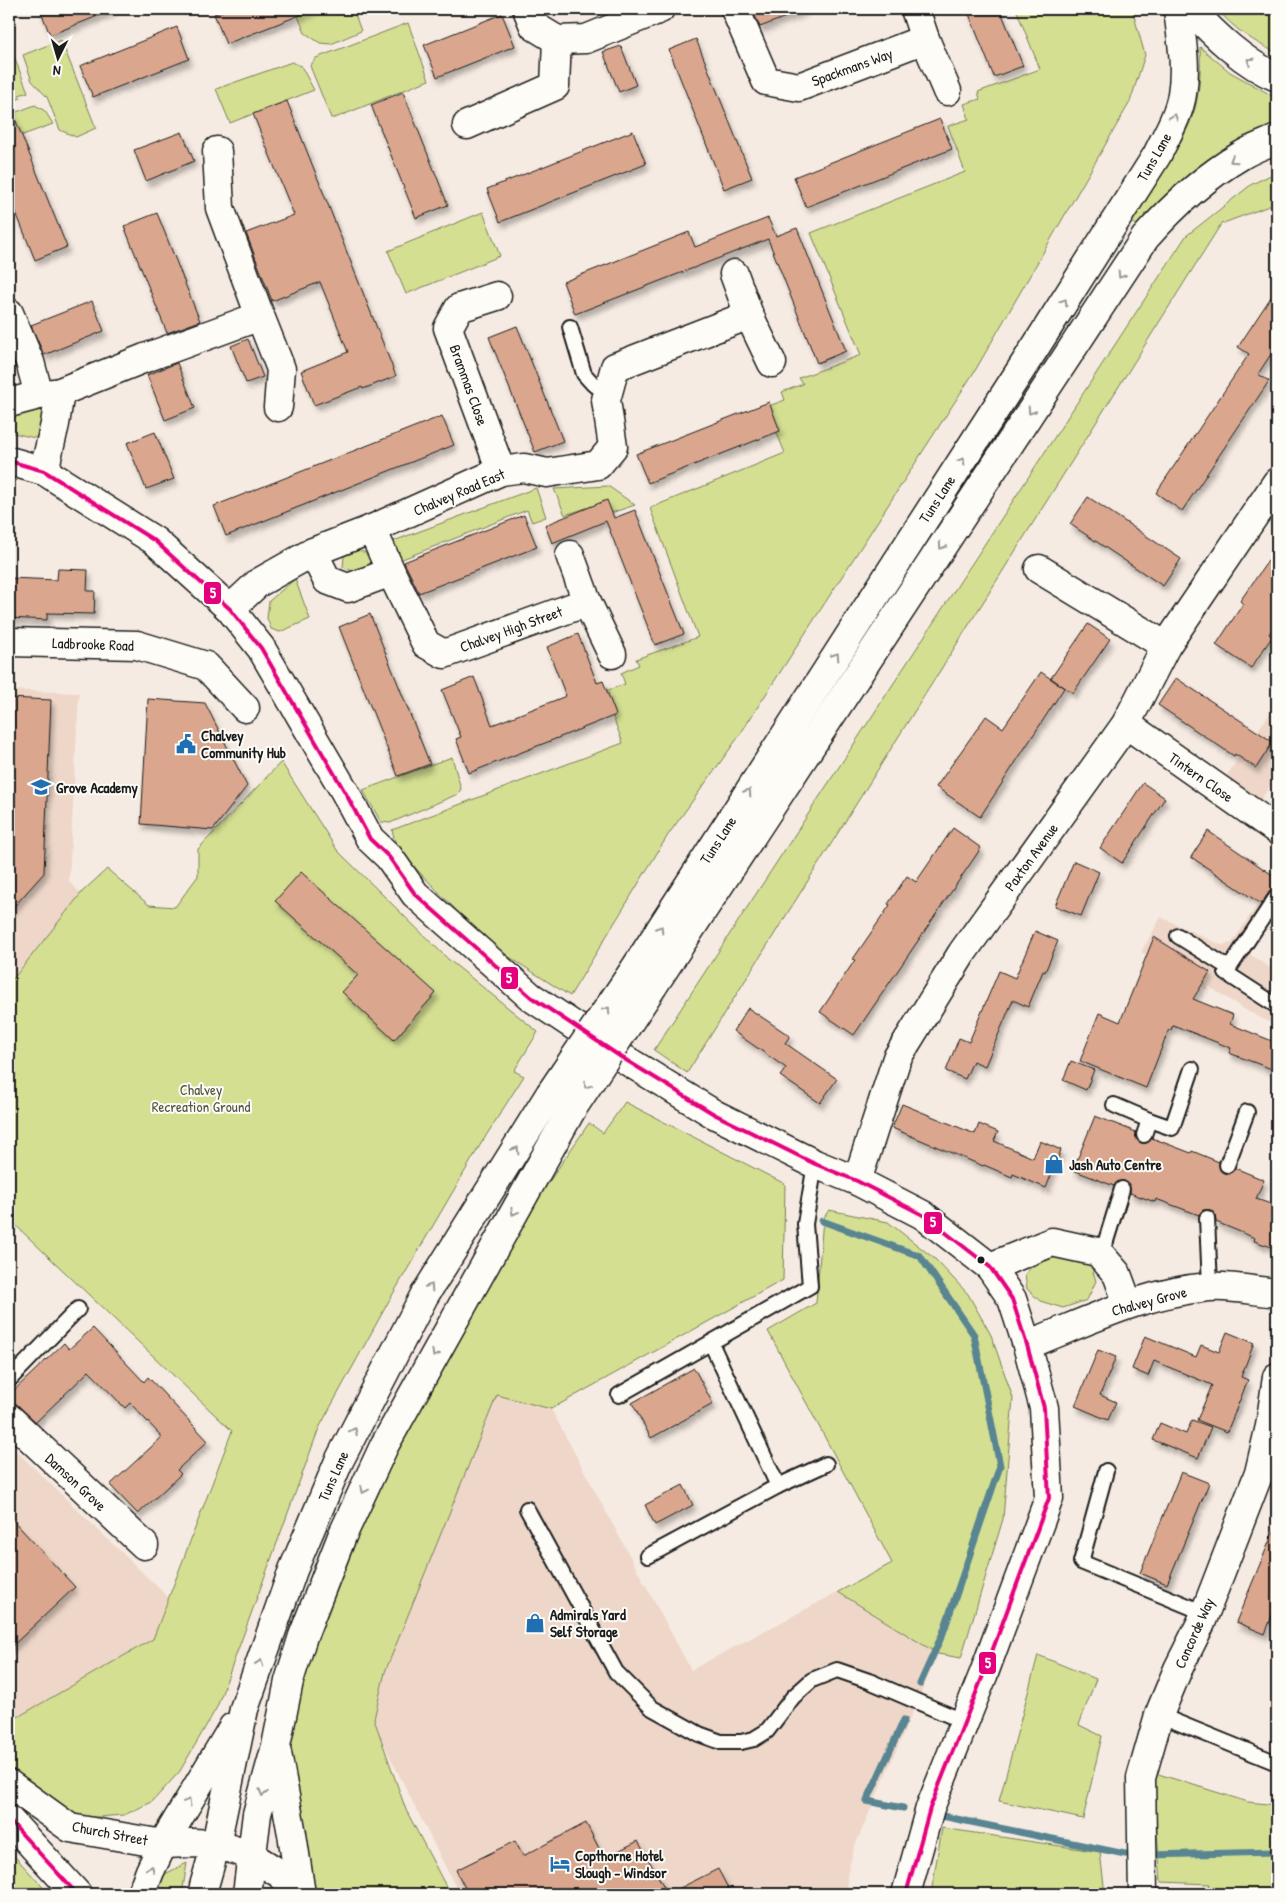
<svg xmlns="http://www.w3.org/2000/svg" width="1286" height="1903" viewBox="0 0 1286 1903" font-family="'Patrick Hand',sans-serif">
<style>
.built{fill:#eed7c9}
.green{fill:#d4df92;stroke:#787e57}
.lines{fill:none;stroke-linecap:round;stroke-linejoin:round}
.stream{stroke:#588591;stroke-width:7}
.building{fill:#daa78e;stroke:#1c1c1c;filter:url(#shadow)}
.lane-casing{stroke:#1c1c1c;stroke-width:18}
.street-casing{stroke:#1c1c1c;stroke-width:31}
.secondary-casing{stroke:#1c1c1c;stroke-width:31}
.primary-casing{stroke:#1c1c1c;stroke-width:31}
.lane{stroke:#fdfcf7;stroke-width:14}
.street{stroke:#fdfcf7;stroke-width:28}
.secondary{stroke:#fdfcf7;stroke-width:28}
.primary{stroke:#fdfcf7;stroke-width:28}
.primary-bridge-casing{stroke:#1c1c1c;stroke-width:31;stroke-linecap:butt}
.primary-bridge{stroke:#fdfcf7;stroke-width:28}
.bus-1-casing{stroke:#fdfcf7;stroke-width:8}
.bus-1{stroke:#e5007d;stroke-width:4}
.oneway{stroke:#989794}
.bus-dot{fill:#1c1c1c;stroke:#fdfcf7;stroke-width:2}
.labels{text-anchor:middle;dominant-baseline:central;stroke-width:4;stroke-linejoin:round;paint-order:stroke}
.street-label{font-size:15px;fill:#1c1c1c;stroke:#fdfcf7}
.poi-label{font-size:15px;font-weight:bold;fill:#1c1c1c;stroke:#fdfcf7;text-anchor:start}
.park-label{font-size:15px;fill:#53563f;stroke:#fdfcf7}
.line-badge{stroke:#fdfcf7;stroke-width:2}
.badge-label{font-size:14px;text-anchor:middle;font-weight:bold;fill:#fff}
</style>
<defs>
<filter id="shadow"><feDropShadow dx="3" dy="5.5" stdDeviation="2.5" flood-color="#0004"/></filter>
</defs>
<rect width="100%" height="100%" fill="#f6ebe2"/>
<filter id="ink" filterUnits="userSpaceOnUse"><feTurbulence type="fractalNoise" baseFrequency=".02" numOctaves="2"/><feDisplacementMap in="SourceGraphic" scale="10" xChannelSelector="R" yChannelSelector="G"/><feConvolveMatrix kernelMatrix="1 2 1 2 8 2 1 2 1" color-interpolation-filters="sRGB"/></filter>
<g filter="url(#ink)">
<!-- built -->
<g class="built">
<path d="M9,690L79,693L69,881L81,894L9,984Z"/>
<path d="M1276,704L1277,776L1260,801L1225,778Z"/>
<path d="M1277,874V895L1241,948L1277,973V1026L1247,1011L1208,986L1206,990L1141,952L1161,917L1221,945L1232,943Z"/>
<path d="M497,1395L551,1409L691,1670L838,1592L938,1654L854,1848L847,1876L848,1894H459L382,1741L374,1719L385,1672Z"/>
<path d="M9,1444L168,1597L153,1639L9,1722Z"/>
</g>
<!-- green -->
<g class="green">
<path d="M295,9H353L361,31L331,44L320,43L305,33Z"/>
<path d="M1016,9H1132L1145,55L1130,102L976,369L737,739L668,835L570,996L489,944L397,849L392,830L623,743L603,692L625,684L621,673L639,665L636,659L698,637L650,508L785,453L766,407L785,400L782,392L803,384L799,378L861,355L811,233L965,172L948,126L969,119L964,104L980,99L978,92L1040,69Z"/>
<path d="M1217,9H1277V53C1254,42 1234,29 1217,9Z"/>
<path d="M408,23L429,80L335,118H331L310,66L316,58Z"/>
<path d="M61,40L96,128L76,137L60,130L47,97L32,81L23,55Z"/>
<path d="M9,44L28,92L19,95L21,98L9,102Z"/>
<path d="M1200,47L1230,72L1271,95L1277,97V127L1141,230L1129,218C1151,185 1184,147 1195,108C1200,88 1201,68 1200,47Z"/>
<path d="M292,62L301,66L314,90L230,123L216,89Z"/>
<path d="M35,105L45,111L53,124L9,140V115Z"/>
<path d="M1277,172V203L1221,224L687,1073L654,1050L1186,236L1252,184Z"/>
<path d="M483,212L500,256L406,294L388,251Z"/>
<path d="M39,407L45,419L40,434L35,438L9,432V412Z"/>
<path d="M608,486L635,505L611,513L605,502L565,515L554,489Z"/>
<path d="M536,488L546,517L532,522L527,510L400,560L391,542Z"/>
<path d="M358,550L371,555L374,562L368,571L355,572L343,567L344,556Z"/>
<path d="M295,579L310,619L280,632L271,629L267,618L269,601Z"/>
<path d="M452,757L461,789L458,794L390,823L381,822L363,790Z"/>
<path d="M281,762L337,850L448,959L538,1032L514,1071L524,1076L482,1142L390,1299L319,1428L217,1707L180,1771L152,1802L124,1815L84,1818L38,1796L9,1777V1722L153,1639L232,1431L9,1219V984L83,891L107,869L149,905L175,907L198,876V849Z"/>
<path d="M625,1102L785,1184L783,1280L551,1409L497,1395L385,1672L374,1719L406,1810L450,1894H312L287,1770L291,1692L389,1451L502,1251L589,1123L603,1133Z"/>
<path d="M829,1210L888,1222L935,1259L968,1294L991,1335L1013,1398L1003,1519L961,1658L938,1654L838,1592L892,1563L768,1331L816,1303L823,1219Z"/>
<path d="M1053,1256L1090,1262L1096,1281L1087,1300L1063,1308L1040,1301L1027,1289L1025,1275L1035,1262Z"/>
<path d="M1038,1655L1096,1679L1079,1725L1102,1736L1083,1819L999,1801Z"/>
<path d="M1152,1772L1248,1802L1277,1805V1894H1206L1210,1884L1161,1882Z"/>
<path d="M942,1828L1100,1852L1105,1894H931Z"/>
<path d="M9,1850L49,1894H9Z"/>
<path d="M187,1863L182,1894H155L165,1874Z"/>
</g>
<g class="lines">
<!-- stream -->
<g class="stream">
<path d="M822,1221L920,1256L974,1335L1000,1466L943,1633L920,1684"/>
<path d="M903,1808L867,1801L904,1720"/>
<path d="M942,1816L1125,1854H1137"/>
<path d="M1148,1855L1277,1852"/>
</g>
</g>
<!-- building -->
<g class="building">
<path d="M40,9H113V10L50,35Z"/>
<path d="M228,9H313V10L226,44L214,14Z"/>
<path d="M752,9H804V10L760,27Z"/>
<path d="M967,9H1000L1023,66L994,77Z"/>
<path d="M502,14L515,46L437,77L424,45Z"/>
<path d="M177,27L189,59L93,97L80,66Z"/>
<path d="M696,39L752,178L724,189L669,50Z"/>
<path d="M621,46L636,85L619,92L603,52Z"/>
<path d="M403,92L448,205L416,218L371,105Z"/>
<path d="M287,101L396,376L363,389L362,387L314,405L301,371L348,352L320,282L272,301L246,233L294,215L253,114Z"/>
<path d="M9,104L67,247L35,260L9,195Z"/>
<path d="M940,119L952,149L806,207L794,177Z"/>
<path d="M633,131L646,164L500,222L487,189Z"/>
<path d="M182,132L194,161L146,181L134,150Z"/>
<path d="M157,213L200,321L167,333L124,226Z"/>
<path d="M768,218L776,236L797,228L846,351L817,363L768,239L575,314L563,282L689,232L695,247Z"/>
<path d="M1277,288V345L1258,374L1269,381L1182,511L1156,493L1249,354L1238,347Z"/>
<path d="M92,301L104,331L44,355L31,325Z"/>
<path d="M517,326L563,441L535,452L489,337Z"/>
<path d="M248,339L263,377L246,383L231,346Z"/>
<path d="M177,363L195,408L165,420L147,375Z"/>
<path d="M769,402L780,431L648,483L636,454Z"/>
<path d="M442,416L454,445L226,536L214,506Z"/>
<path d="M155,432L174,479L146,489L127,443Z"/>
<path d="M1088,497L1181,559L1163,586L1070,524Z"/>
<path d="M607,500L614,518L635,510L684,634L655,645L606,521L552,543L545,525Z"/>
<path d="M524,515L537,547L419,593L404,562Z"/>
<path d="M1277,548V622L1269,634L1272,637L1251,668L1216,645L1243,604L1240,601Z"/>
<path d="M58,569L88,570L87,591H95L94,614L47,613V620L9,618V578L57,580Z"/>
<path d="M370,614L430,764L398,776L339,627Z"/>
<path d="M1088,624L1110,639L1073,693L1051,678Z"/>
<path d="M578,634L597,683L603,681L616,715L469,773L456,739L461,737L442,690L474,677L492,725L566,696L547,647Z"/>
<path d="M1041,672L1064,688L980,817L936,787L986,716L1003,728Z"/>
<path d="M1176,678L1273,742L1256,768L1235,754L1234,756L1158,705Z"/>
<path d="M9,698L51,700L44,873L9,912Z"/>
<path d="M148,699L205,703L247,786L213,830L141,824Z"/>
<path d="M1143,783L1165,798L1122,863L1100,848Z"/>
<path d="M953,828L981,848L854,1035L820,1012L855,960L853,959L890,905L888,904L907,876L916,882Z"/>
<path d="M1208,831L1277,878V887L1270,891L1261,904L1191,857Z"/>
<path d="M1074,861L1099,872L1081,916L1055,906Z"/>
<path d="M301,872L436,993L394,1040L342,992L358,975L275,901Z"/>
<path d="M1035,931L1058,941L1045,972L1043,971L1028,1007L1013,1000L985,1066L973,1061L965,1079L946,1071L959,1038L969,1042L999,971L1015,978Z"/>
<path d="M1154,937L1210,972L1193,999L1233,1015L1230,1024L1277,1043V1071L1229,1053L1231,1048L1173,1025L1171,1030L1169,1029L1146,1088L1080,1061L1099,1013L1120,1022Z"/>
<path d="M748,1008L790,1036L785,1043L837,1079L820,1103L780,1076L786,1068L733,1031Z"/>
<path d="M1071,1061L1094,1070L1086,1090L1063,1080Z"/>
<path d="M902,1104L975,1134L979,1124L998,1132L994,1141L1033,1158L1040,1141L1061,1150L1046,1188L1013,1174L1012,1177L984,1165L983,1166L892,1128Z"/>
<path d="M1095,1116L1136,1132V1137L1141,1143H1146L1152,1138L1191,1153L1192,1151L1219,1162L1220,1170L1224,1173L1232,1172L1235,1168L1264,1180L1256,1199L1277,1206V1249L1254,1241L1255,1238L1216,1222L1215,1214L1211,1210H1203L1199,1215L1156,1199L1155,1202L1130,1193V1187L1125,1181H1120L1114,1186L1073,1170Z"/>
<path d="M93,1328L144,1382L148,1377L208,1441L177,1470L181,1474L138,1514L110,1485L162,1437L130,1403L125,1408L89,1371L36,1422L9,1397V1395L64,1343L69,1349Z"/>
<path d="M1227,1332L1254,1343L1241,1377L1248,1380L1227,1432L1197,1420L1212,1385L1154,1361L1148,1376L1132,1369L1145,1336L1196,1357L1201,1345L1219,1352Z"/>
<path d="M1098,1350L1116,1357L1100,1395L1116,1402L1108,1420L1075,1406Z"/>
<path d="M694,1368L713,1404L651,1438L632,1403Z"/>
<path d="M1192,1420L1211,1427L1198,1458L1153,1440L1160,1423L1186,1434Z"/>
<path d="M1181,1472L1209,1483L1167,1584L1140,1573Z"/>
<path d="M683,1485L693,1505L655,1525L645,1505Z"/>
<path d="M9,1516L75,1587L9,1649Z"/>
<path d="M1277,1523V1603L1265,1634L1236,1622Z"/>
<path d="M586,1823L604,1858L638,1841L668,1894H468L456,1870L515,1841L523,1856Z"/>
<path d="M718,1869L731,1894H668Z"/>
</g>
<g class="lines">
<defs>
<g id="lane">
<path d="M570,327L584,374L593,384L608,392"/>
<path d="M1277,896L1226,973L1277,1006"/>
<path d="M1178,936L1229,968"/>
<path d="M1114,1105L1149,1120L1172,1128L1192,1069"/>
<path d="M1144,1135L1149,1120"/>
<path d="M1227,1165L1247,1112"/>
<path d="M1207,1218L1210,1286"/>
<path d="M1098,1252L1106,1241L1122,1189"/>
<path d="M711,1343L778,1486"/>
<path d="M9,1380L78,1309"/>
<path d="M619,1395L810,1286L805,1224L815,1164"/>
<path d="M1106,1471L1081,1562L1205,1613"/>
<path d="M527,1509L616,1672L652,1708L699,1734L721,1742H741L754,1739L767,1731L793,1697L812,1680L837,1670L869,1681L965,1722"/>
<path d="M648,1556L778,1486L826,1464"/>
<path d="M1159,1715L1277,1763"/>
</g>
<g id="street">
<path d="M527,9L534,26L557,40L586,39L660,9"/>
<path d="M735,9L766,81L799,87L925,39"/>
<path d="M915,9L925,39L947,91"/>
<path d="M467,125L555,86L557,40"/>
<path d="M217,151L220,208L260,316L281,369L278,407"/>
<path d="M734,274L749,315L772,363"/>
<path d="M497,296L459,308L448,328L501,471"/>
<path d="M9,313L30,362L39,395"/>
<path d="M9,403L39,395L60,392L145,358L260,316"/>
<path d="M9,461L44,471L155,541L230,609L261,648L345,792L370,839L389,857L415,894L531,997L621,1057L714,1114L815,1164L857,1181L923,1215L990,1267L1012,1299L1027,1345L1044,1408L1049,1498L984,1673L930,1808L906,1894"/>
<path d="M44,471L55,424L60,392"/>
<path d="M313,552L327,580L348,588L391,572L372,529"/>
<path d="M570,555L587,602L612,654"/>
<path d="M1039,569L1166,646"/>
<path d="M391,572L426,644L444,654L587,602"/>
<path d="M230,609L258,583L313,552L372,529L501,471L524,468L547,473L598,465L613,447L606,400L615,367L749,315"/>
<path d="M9,642L137,645L206,666L245,708"/>
<path d="M1126,724L1277,830"/>
<path d="M857,1181L897,1058L962,953L1126,724L1166,646L1277,482"/>
<path d="M990,1267L1052,1242L1098,1252L1117,1274L1128,1304"/>
<path d="M1027,1345C1086,1322 1145,1292 1209,1287C1228,1285 1257,1291 1277,1293"/>
<path d="M9,1418L144,1545"/>
<path d="M1143,1894L1141,1778L1159,1715L1178,1669L1201,1623L1259,1473L1270,1426L1277,1377"/>
</g>
<g id="secondary">
<path d="M9,1784L70,1828L163,1844L192,1843L216,1844L250,1855L282,1875L297,1894"/>
<path d="M9,1820L77,1894"/>
<path d="M141,1894L150,1871L163,1844"/>
</g>
<g id="primary">
<path d="M1191,9C1213,34 1246,65 1277,77"/>
<path d="M634,970L1038,343L1157,155C1166,136 1179,115 1182,94C1187,65 1181,37 1178,9"/>
<path d="M653,986L1145,238C1174,205 1204,177 1242,155C1253,148 1266,144 1277,139"/>
<path d="M277,1753L292,1834L301,1894"/>
<path d="M163,1844L233,1727"/>
<path d="M203,1894L204,1886L216,1844L244,1709L293,1570L339,1461L424,1296L550,1094"/>
<path d="M247,1894L257,1814L276,1746L289,1681L303,1636L342,1536L384,1446L572,1109"/>
</g>
</defs>
<!-- lane casing -->
<use href="#lane" class="lane-casing"/>
<!-- street casing -->
<use href="#street" class="street-casing"/>
<!-- secondary casing -->
<use href="#secondary" class="secondary-casing"/>
<!-- primary casing -->
<use href="#primary" class="primary-casing"/>
<!-- lane -->
<use href="#lane" class="lane"/>
<!-- street -->
<use href="#street" class="street"/>
<!-- secondary -->
<use href="#secondary" class="secondary"/>
<!-- primary -->
<use href="#primary" class="primary"/>
<defs>
<g id="primary-bridge">
<path d="M550,1094L634,970"/>
<path d="M572,1109L653,986"/>
</g>
</defs>
<!-- primary-bridge casing -->
<use href="#primary-bridge" class="primary-bridge-casing"/>
<!-- primary-bridge -->
<use href="#primary-bridge" class="primary-bridge"/>
<defs>
<g id="bus-1">
<path d="M9,461L44,471L155,541L230,609L261,648L345,792L370,839L389,857L415,894L531,997L621,1057L714,1114L815,1164L857,1181L923,1215L990,1267L1012,1299L1027,1345L1044,1408L1049,1498L984,1673L930,1808L906,1894"/>
<path d="M9,1820L77,1894"/>
</g>
</defs>
<!-- bus-1 casing -->
<use href="#bus-1" class="bus-1-casing"/>
<!-- bus-1 -->
<use href="#bus-1" class="bus-1"/>
</g>
<!-- one-way arrows -->
<defs><path id="oneway-chevron" d="M-2-3.5L2.5 0L-2 3.5" fill="none" stroke-width="1.6" stroke-linecap="round" stroke-linejoin="round" transform="scale(1.25)"/></defs>
<g class="oneway">
<use href="#oneway-chevron" transform="translate(1250 61) rotate(-145)"/>
<use href="#oneway-chevron" transform="translate(1174 117) rotate(-70)"/>
<use href="#oneway-chevron" transform="translate(1233 160) rotate(147)"/>
<use href="#oneway-chevron" transform="translate(1121 275) rotate(123)"/>
<use href="#oneway-chevron" transform="translate(1064 302) rotate(-58)"/>
<use href="#oneway-chevron" transform="translate(1031 411) rotate(123)"/>
<use href="#oneway-chevron" transform="translate(962 461) rotate(-57)"/>
<use href="#oneway-chevron" transform="translate(942 546) rotate(123)"/>
<use href="#oneway-chevron" transform="translate(836 656) rotate(-57)"/>
<use href="#oneway-chevron" transform="translate(748 792) rotate(-57)"/>
<use href="#oneway-chevron" transform="translate(660 929) rotate(-57)"/>
<use href="#oneway-chevron" transform="translate(607 1010) rotate(-56)"/>
<use href="#oneway-chevron" transform="translate(587 1085) rotate(124)"/>
<use href="#oneway-chevron" transform="translate(516 1150) rotate(-58)"/>
<use href="#oneway-chevron" transform="translate(514 1212) rotate(119)"/>
<use href="#oneway-chevron" transform="translate(430 1287) rotate(-58)"/>
<use href="#oneway-chevron" transform="translate(435 1354) rotate(119)"/>
<use href="#oneway-chevron" transform="translate(354 1431) rotate(-63)"/>
<use href="#oneway-chevron" transform="translate(364 1490) rotate(115)"/>
<use href="#oneway-chevron" transform="translate(260 1663) rotate(-70)"/>
<use href="#oneway-chevron" transform="translate(263 1793) rotate(106)"/>
<use href="#oneway-chevron" transform="translate(188 1802) rotate(-59)"/>
<use href="#oneway-chevron" transform="translate(151 1869) rotate(-66)"/>
</g>
</g>
<!-- icons -->
<defs>
<symbol id="civic-bare" viewBox="-9 -9 18 18"><path d="M-.6-6.5H3V-4.5H.6V-3L4-1V1h2V6H-6V1h2V-1L-.6-3ZM-1.2 2.5V6h2.4V2.5Z" fill="#1f6fb2" stroke="#fdfcf7" stroke-width="2.5" paint-order="stroke"/></symbol>
<symbol id="school-bare" viewBox="-9 -9 18 18"><path d="M0-5L7-2L0 1L-7-2ZM-4 1L0 2.5L4 1V4Q0 6-4 4Z" fill="#1f6fb2" stroke="#fdfcf7" stroke-width="2.5" paint-order="stroke"/></symbol>
<symbol id="shop-bare" viewBox="-9 -9 18 18"><path d="M-5-2.5h2.3a2.7 3.5 0 0 1 5.4 0H5L5.5 6h-11ZM-1.5-2.5h3a1.5 2.3 0 0 0-3 0Z" fill="#1f6fb2" stroke="#fdfcf7" stroke-width="2.5" paint-order="stroke"/></symbol>
<symbol id="hotel-bare" viewBox="-9 -9 18 18"><path d="M-6-4.5h1.5V1H6V5H4.5V3h-9V5H-6ZM-4 0a1.8 1.8 0 1 1 3.6 0ZM.5 0V-2.5h3Q6-2.5 6 0Z" fill="#1f6fb2" stroke="#fdfcf7" stroke-width="2.5" paint-order="stroke"/></symbol>
</defs>
<g fill-rule="evenodd">
<use href="#civic-bare" x="172" y="730" width="28" height="28"/>
<use href="#school-bare" x="27" y="773" width="28" height="28"/>
<use href="#shop-bare" x="1040" y="1150" width="28" height="28"/>
<use href="#shop-bare" x="521" y="1609" width="28" height="28"/>
<use href="#hotel-bare" x="546" y="1850" width="28" height="28"/>
</g>
<!-- markers -->
<circle class="bus-dot" cx="981" cy="1260" r="4.5"/>
<g class="labels">
<!-- street labels -->
<g class="street-label">
<text transform="translate(852 67) rotate(-20)">Spackmans Way</text>
<text transform="translate(1154 157) rotate(-60)">Tuns Lane</text>
<text transform="translate(469 385) rotate(70)">Brammas Close</text>
<text transform="translate(459 492) rotate(-23)">Chalvey Road East</text>
<text transform="translate(937 499) rotate(-57)">Tuns Lane</text>
<text transform="translate(511 629) rotate(-20)">Chalvey High Street</text>
<text transform="translate(93 644) rotate(2)">Ladbrooke Road</text>
<text transform="translate(1201 777) rotate(35)">Tintern Close</text>
<text transform="translate(718 840) rotate(-57)">Tuns Lane</text>
<text transform="translate(1031 857) rotate(-54)">Paxton Avenue</text>
<text transform="translate(1149 1301) rotate(-15)">Chalvey Grove</text>
<text transform="translate(333 1476) rotate(-66)">Tuns Lane</text>
<text transform="translate(76 1482) rotate(43)">Damson Grove</text>
<text transform="translate(1194 1633) rotate(-66)">Concorde Way</text>
<text transform="translate(110 1833) rotate(11)">Church Street</text>
</g>
<!-- poi labels -->
<g class="poi-label">
<text x="201" y="735">Chalvey<tspan x="201" dy="17">Community Hub</tspan></text>
<text x="56" y="787">Grove Academy</text>
<text x="1069" y="1164">Jash Auto Centre</text>
<text x="550" y="1614">Admirals Yard<tspan x="550" dy="17">Self Storage</tspan></text>
<text x="575" y="1855">Copthorne Hotel<tspan x="575" dy="17">Slough - Windsor</tspan></text>
</g>
<!-- park labels -->
<g class="park-label">
<text x="201" y="1089">Chalvey<tspan x="201" dy="17">Recreation Ground</tspan></text>
</g>
</g>
<g class="line-badge">
<rect x="203" y="581" width="19" height="24" rx="5" fill="#e5007d"/>
<rect x="500" y="966" width="19" height="24" rx="5" fill="#e5007d"/>
<rect x="923" y="1211" width="20" height="24" rx="5" fill="#e5007d"/>
<rect x="978" y="1651" width="19" height="24" rx="5" fill="#e5007d"/>
</g>
<g class="badge-label">
<text x="213" y="598">5</text>
<text x="509" y="983">5</text>
<text x="933" y="1227">5</text>
<text x="988" y="1668">5</text>
</g>
<!-- margin -->
<rect width="1286" height="1903" fill="none" stroke="#fdfcf7" stroke-width="30"/>
<rect x="15" y="15" width="1256" height="1873" fill="none" stroke="#1c1c1c" stroke-width="2" filter="url(#ink)"/>
<!-- north arrow -->
<g transform="translate(58 58) rotate(185)" stroke="#fdfcf7" stroke-width="4" paint-order="stroke">
<path d="M0-4L9 19L0 12L-9 19Z" fill="#1c1c1c"/>
<text y="-8" font-size="14" font-weight="bold" text-anchor="middle" fill="#1c1c1c">N</text>
</g>
</svg>
